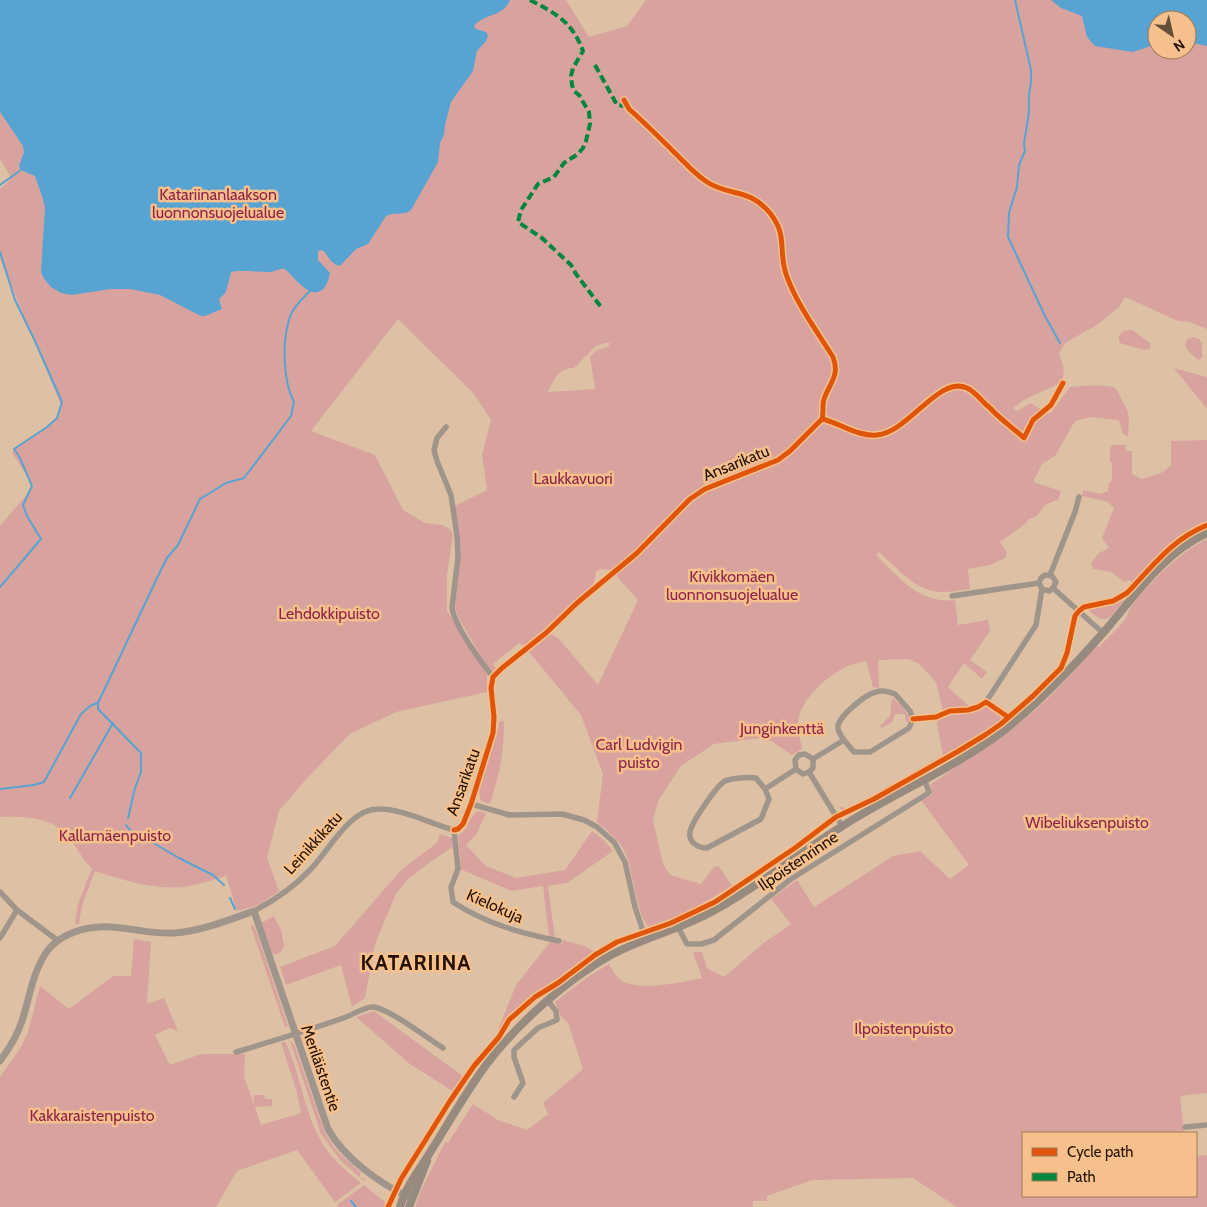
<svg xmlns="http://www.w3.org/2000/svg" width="1207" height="1207" viewBox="0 0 1207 1207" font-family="Cabin,sans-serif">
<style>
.green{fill:#d8a39f;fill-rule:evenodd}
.water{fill:#57a3d1}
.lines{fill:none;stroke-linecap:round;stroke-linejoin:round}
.stream{stroke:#57a3d1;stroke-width:2}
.minor{stroke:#a0958a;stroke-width:5.5}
.tertiary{stroke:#a0958a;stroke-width:7}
.secondary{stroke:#978a7e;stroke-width:8}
.quiet{stroke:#00873e;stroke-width:4;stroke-dasharray:8 4;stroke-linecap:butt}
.cycleway-casing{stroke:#f6c08c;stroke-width:8}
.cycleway{stroke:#de550b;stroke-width:5}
.labels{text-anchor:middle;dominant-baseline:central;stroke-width:5;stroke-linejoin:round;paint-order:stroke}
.park-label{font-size:16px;fill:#8f2349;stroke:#f6c08c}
.street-label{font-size:16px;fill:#231000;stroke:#f6c08c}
.district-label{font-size:21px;font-weight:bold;letter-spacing:1px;fill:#231000;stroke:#f6c08c}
</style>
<rect width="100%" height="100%" fill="#dec1a4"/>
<!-- green -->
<g class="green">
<path d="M0,0H566L589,37L627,26L646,0H1080L1157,31V50H1187V30L1207,28V329L1190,322L1178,321L1125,297L1119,307L1097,325L1065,343L1059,354C1064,363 1066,374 1060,383L1024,400L1013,408L1017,411L1030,403L1050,414L1070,387C1081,386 1105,384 1115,388C1116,388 1127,409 1128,412C1130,419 1128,429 1128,436L1123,434L1119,421L1117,420L1091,417L1075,421L1055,456L1042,464L1033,482L1061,491L1059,499L1045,505L1037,516L1029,519L1024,525L1000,542L1007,553L1005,558L990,565L968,569L970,589C961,590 951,592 942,592C916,592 897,568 879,552L876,555C900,578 919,604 955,600L958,625L988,620L990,631L970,660L987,672L982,679L964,663L948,687L970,707L991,701L1007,713L1004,715V719L955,751V749L948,756L874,797L850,809L843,811L838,806L848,809L943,755L936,719L938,714L943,711L936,682L918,663L908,659L878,660L879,688L873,687L866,661C859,663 851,664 844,668C825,678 801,699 798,722C797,731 801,741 802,749L792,755L771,741L760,738L714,744L681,766L658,801L653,820L663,864L670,875L701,884L714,867L719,866L732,886L672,921L651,928C637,922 633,870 626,854C620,841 608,831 597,822L603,774L581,715L529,652L551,634L559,639L598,685L638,600L615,574L639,556L698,495L778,460L790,449L762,465L705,486L637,550L617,567L612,570L600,569L596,572L593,587L550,624L543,632L524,646L519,643L493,664L496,668L492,673L480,655L459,618L455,608L458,575L453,507L487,490L482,455L491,420L474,394L398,319L311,431L375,455L403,510L425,523L442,525L450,529L453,535L447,575V612L455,620L487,674V692L396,712L350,734L309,776L279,811L267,858L279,891L259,905L237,911L226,876C212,880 198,885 184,887C154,890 123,880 95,871L82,905L79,924H75L78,904L92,868C83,861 80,852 73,843C56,817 28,816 0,817V526L34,486L12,453L14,449L47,427L57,418L61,405L0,259V189L10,180L9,174L0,159ZM606,343H610L608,347L597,350L590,357L595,389L548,392C554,380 558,368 574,368L596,346Z"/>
<path d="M1132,330L1150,343V349L1144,350L1120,343C1116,333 1124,330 1132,330Z"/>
<path d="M1193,337L1199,339L1202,343V358L1198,360L1191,354L1185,346L1187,339Z"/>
<path d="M1174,368L1207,377V409Z"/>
<path d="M1207,440V522C1176,536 1154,559 1132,584L1130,580L1124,582L1111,572L1093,569L1091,563L1099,553L1109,548L1102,538L1114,508L1108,502L1082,496L1083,490L1100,494L1108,491L1109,483L1112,480V462H1110V448L1112,445H1126V451H1132V474L1142,479L1161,473L1171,466V441Z"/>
<path d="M1207,539V1093L1180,1096L1184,1133H1023V1196H1196V1156L1207,1155V1207H957L913,1178L812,1180L767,1196V1201H753V1207H415L421,1190L445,1142L448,1143L473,1104L498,1120L527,1130L548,1114L543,1103L583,1069L568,1023L561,1016L555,1002L589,976L609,964C612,969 616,977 621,980C637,992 684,982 702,978L693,952H702L707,968L724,977L765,942L791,924L771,899L797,880L814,907L893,856L920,851L950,879L969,865L921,800L932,795L930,785C965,760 1000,739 1033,712C1056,692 1076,669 1096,646L1099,647C1107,638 1116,631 1123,622C1128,617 1128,611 1132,605C1151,581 1179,553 1207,539Z"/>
<path d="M1124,599V601C1107,620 1107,627 1086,608Z"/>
<path d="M892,698C900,704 908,711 910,721L906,722L905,714H895L892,722L882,728L880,726L890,716Z"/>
<path d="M501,721H504C504,755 500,772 490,804L481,801L479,792L498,730L499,722Z"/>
<path d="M478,811L486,813L476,835L466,845L486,866L516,878L565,870L592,831L604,840L613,851L567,883L548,886L555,938L549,937L543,886L511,891L460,869L461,865L458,835C469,830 468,817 478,811Z"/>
<path d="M440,834L453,838L454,846L429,863L407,880L396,894L375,944L365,998L352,1007L341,965L286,985L280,967L335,946L402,869L437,843Z"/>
<path d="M274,916L281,930L284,946C282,952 278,955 272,954L261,923Z"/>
<path d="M253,925L257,933L288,1026L285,1027L251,927Z"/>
<path d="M134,939L151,942L147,1004L164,998L178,1031L169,1028L155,1035L170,1065L201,1054H245L244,1077L254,1104V1095H264L265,1099H272V1106L255,1107L261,1125L301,1113L296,1089L281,1043L285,1041C302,1076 304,1118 327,1150C336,1163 349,1173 361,1183L335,1202L297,1150L237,1171L216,1207H0V1077L21,1047L28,1032L40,986L69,1009L113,976H131Z"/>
<path d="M563,940L584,946L596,953L560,979L538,992L509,1017L497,1032L516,985L550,942L562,944Z"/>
<path d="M374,1011L464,1077L454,1092L410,1064L356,1017Z"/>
<path d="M290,1041L294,1044L325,1133L336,1150L360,1172V1177L365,1179L364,1181L340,1160L321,1134Z"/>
<path d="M364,1185L386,1203L387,1207H339L337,1205Z"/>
</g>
<!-- water -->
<g class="water">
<path d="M0,0H510C503,17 485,13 474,26L476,29L486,32L488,36L486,41L477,51L473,71L451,102L445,125L444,135L440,143L438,162L411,210L406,213L392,214L386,216L368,244L356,249L340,266C333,265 328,257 324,251L320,250L318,252V260L330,273C329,279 327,284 324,288C311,302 294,277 285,269C279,268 275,272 269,272C260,272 237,270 231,272L226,292L219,299L222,309L205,316H201L160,295L130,289H110L72,295L61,293L51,287L45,280L41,272L45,208L43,199L35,176L21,170L19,166L24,152L23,146L0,112Z"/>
<path d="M1051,0H1207V46L1187,42V20H1157V44L1133,52L1095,46L1087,37L1082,16L1061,8Z"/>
</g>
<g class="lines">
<!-- stream -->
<g class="stream">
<path d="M1015,0L1031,70V82L1029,95V112L1024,143L1025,151L1019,165L1017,187L1009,213L1008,237L1045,316L1060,343"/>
<path d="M0,185L21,170"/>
<path d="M0,252L15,300L34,339L62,402L57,418L47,427L14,449L19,456L32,486L23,505L27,516L41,539L0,587"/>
<path d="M0,789L34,785L44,782L81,714L90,706L97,703"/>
<path d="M70,798L113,723"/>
<path d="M128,818L135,788L141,772V753L98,709V703L158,576L167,558L178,545L200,499L226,483L244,478L291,416L294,402C283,381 282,343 289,320C292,308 302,299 310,291"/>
<path d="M126,825L129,829L179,858L213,875L224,885"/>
<path d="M230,898L235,909"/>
<path d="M351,1201L356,1207"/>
</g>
<!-- minor -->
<g class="minor">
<path d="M446,427L437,438L434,450L437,461L451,495L457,536L458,557L452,608C456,628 480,661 493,677"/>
<path d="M1050,575L1075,512L1079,497"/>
<path d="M1053,588L1049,591L1042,589L1039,583L1041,578L1045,575L1052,576L1056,582L1053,588L1103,633"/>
<path d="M952,596L1039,583"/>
<path d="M986,702L1036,625L1042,589"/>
<path d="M796,769L795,760L799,755L805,754L813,759"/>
<path d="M809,772L813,768V759L844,740L854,752H870L909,728L913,719L910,711L895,694C890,692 882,690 876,692C866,694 840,715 838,726C837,731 841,735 844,740"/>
<path d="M809,772L842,826"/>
<path d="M765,789L769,799L761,819L707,848C699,848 688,843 690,832C691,823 717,785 725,781C733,778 748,777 756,778L765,789L796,769L803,774L809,772"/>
<path d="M471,804L510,815L562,814L584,820L597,827L614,842L625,862L635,907L646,940"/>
<path d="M454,830L458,829L463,824L471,804L493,733L494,717L491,688L493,677L502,668L546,633L577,603L637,553L690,499L705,489L778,460L790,451L822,419C824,412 822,405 824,399C830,382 840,376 833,357C816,330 796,303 786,274C778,249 788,236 770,213C748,187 730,197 707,182C696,175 687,165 678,156C662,140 646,124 629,109L624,100"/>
<path d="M454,830L458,869L451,887L453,902C486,924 521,933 559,941"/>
<path d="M0,892L17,910L57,940"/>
<path d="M254,911C275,900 294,887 310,870C329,851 350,807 380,809C403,809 431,824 454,830"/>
<path d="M678,927L687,944H701L714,940L791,879L927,794L929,792L924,779"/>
<path d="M0,938L17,910"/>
<path d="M236,1052C273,1041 310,1030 346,1017C355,1014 365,1006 374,1007C391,1010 427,1038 443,1048"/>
<path d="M514,1097L523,1083L514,1057V1050L538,1028L557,1020L556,1011L548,1001"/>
<path d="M1185,1127L1207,1125"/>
</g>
<!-- tertiary -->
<path class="tertiary" d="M0,1061C9,1049 17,1036 22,1021C30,997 32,972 48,950C54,942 62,937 72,933C108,918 138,935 174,933C201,931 229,920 254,911L328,1129C343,1157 380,1184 409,1197"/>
<!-- secondary -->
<g class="secondary">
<path d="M400,1207C406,1186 419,1170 431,1151C449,1122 466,1092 486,1065C517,1024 566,980 611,955C644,937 682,929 715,910C759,886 798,854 841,827C894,793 953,769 1003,731C1040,702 1072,668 1103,633C1134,597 1163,553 1207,533"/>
<path d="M409,1207L427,1161"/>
</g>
<!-- quiet -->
<g class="quiet">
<path d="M530,0C557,14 572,22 583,51L573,68L571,76L572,85L574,91L579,95L589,112L590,124L586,141L583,148L578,154L564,163L554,177L538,184L521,210L518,222L542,238L571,265L576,274L601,307"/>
<path d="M595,65L617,105L627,106"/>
</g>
<defs>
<g id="cycleway">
<path d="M822,419C840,423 858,437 877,435C909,432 939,375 967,388C976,392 982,402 990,408C1000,419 1013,428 1024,438L1033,420L1051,405L1063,383"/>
<path d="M913,719L936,717L950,711L968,710L978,707L986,702L1008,717"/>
<path d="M454,830L458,829L463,824L471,804L493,733L494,717L491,688L493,677L502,668L546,633L577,603L637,553L690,499L705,489L778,460L790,451L822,419C824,412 822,405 824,399C830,382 840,376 833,357C816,330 796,303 786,274C778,249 788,236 770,213C748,187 730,197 707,182C696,175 687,165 678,156C662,140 646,124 629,109L624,100"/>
<path d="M388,1207L401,1179L450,1101L474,1066L499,1037L509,1020L535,997L558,983L595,955L617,942L671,923L715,902L795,848L836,817L874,799L957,752L985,735L1001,724L1033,696L1061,668L1067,653L1075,616L1079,611L1084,607L1113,601L1127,593C1153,566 1171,540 1207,525"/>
</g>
</defs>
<!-- cycleway casing -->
<use href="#cycleway" class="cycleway-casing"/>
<!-- cycleway -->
<use href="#cycleway" class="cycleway"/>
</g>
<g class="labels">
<!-- park labels -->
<g class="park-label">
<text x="218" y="194">Katariinanlaakson<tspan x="218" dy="18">luonnonsuojelualue</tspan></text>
<text x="573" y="478">Laukkavuori</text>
<text x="732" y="576">Kivikkomäen<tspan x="732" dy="18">luonnonsuojelualue</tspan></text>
<text x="329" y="613">Lehdokkipuisto</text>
<text x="782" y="728">Junginkenttä</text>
<text x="639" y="744">Carl Ludvigin<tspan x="639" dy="18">puisto</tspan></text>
<text x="1087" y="822">Wibeliuksenpuisto</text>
<text x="115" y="835">Kallamäenpuisto</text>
<text x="904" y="1028">Ilpoistenpuisto</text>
<text x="92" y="1115">Kakkaraistenpuisto</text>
</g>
<!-- street labels -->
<g class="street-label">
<text transform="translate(736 463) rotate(-22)">Ansarikatu</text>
<text transform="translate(463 782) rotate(-70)">Ansarikatu</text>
<text transform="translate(313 843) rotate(-48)">Leinikkikatu</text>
<text transform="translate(798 861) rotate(-34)">Ilpoistenrinne</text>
<text transform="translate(495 906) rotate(24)">Kielokuja</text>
<text transform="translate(321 1068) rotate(71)">Meriläistentie</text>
</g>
<!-- district labels -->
<g class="district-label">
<text x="416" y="962">KATARIINA</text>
</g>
</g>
<!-- legend -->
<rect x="1022" y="1132" width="175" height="65" fill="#f6c08c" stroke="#a27a54"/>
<rect x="1032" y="1148" width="25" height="8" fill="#de550b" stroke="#a27a54"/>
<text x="1067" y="1157" font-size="15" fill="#231000">Cycle path</text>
<rect x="1032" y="1173" width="25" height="8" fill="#00873e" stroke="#a27a54"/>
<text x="1067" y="1182" font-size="15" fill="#231000">Path</text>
<!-- north arrow -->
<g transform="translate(1172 35) rotate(146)"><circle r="24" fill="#f6c08c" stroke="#a27a54"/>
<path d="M0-4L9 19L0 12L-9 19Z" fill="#644e39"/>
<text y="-8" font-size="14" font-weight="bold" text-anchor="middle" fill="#231000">N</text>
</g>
</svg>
